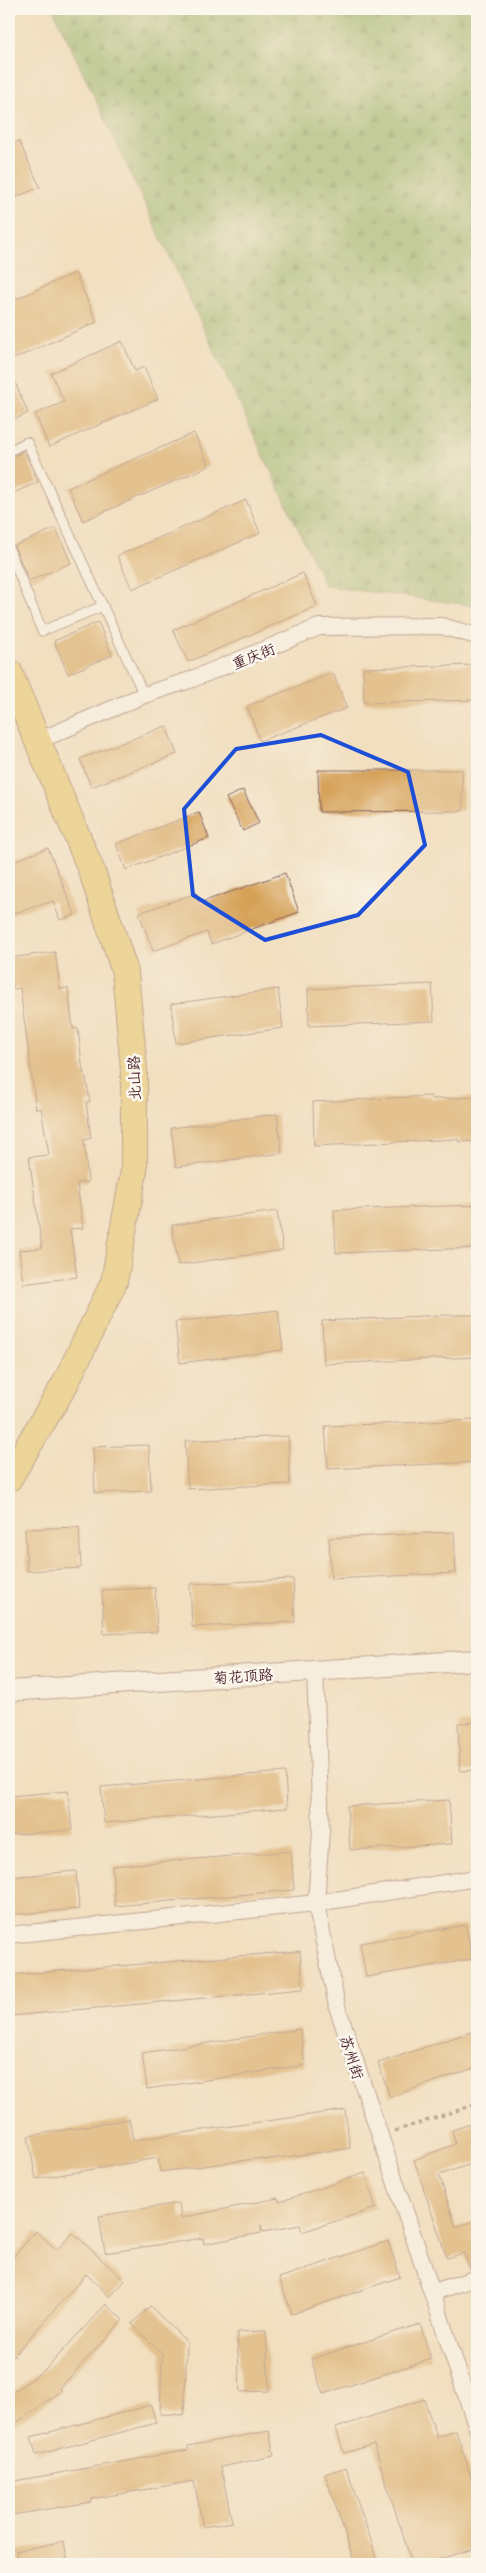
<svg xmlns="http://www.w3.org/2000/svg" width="486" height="2573" viewBox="0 0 486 2573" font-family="'Playpen Sans','LXGW WenKai TC',sans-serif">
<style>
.forest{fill:url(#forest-firs);stroke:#6c6a4c}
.building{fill:#d5a057}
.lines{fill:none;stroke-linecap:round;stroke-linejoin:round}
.service-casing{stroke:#84625f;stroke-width:11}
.minor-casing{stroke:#84625f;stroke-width:18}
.tertiary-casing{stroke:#84625f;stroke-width:22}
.primary-casing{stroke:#84625f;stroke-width:28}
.path{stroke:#84625f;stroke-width:3;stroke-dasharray:4 4;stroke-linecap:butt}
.service{stroke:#fff;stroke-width:9}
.minor{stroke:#fff;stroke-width:16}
.tertiary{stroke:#fff;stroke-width:20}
.primary{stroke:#e9c769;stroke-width:26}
.marked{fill:none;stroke:#1d4ed8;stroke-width:4;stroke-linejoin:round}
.labels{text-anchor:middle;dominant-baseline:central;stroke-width:5;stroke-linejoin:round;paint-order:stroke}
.street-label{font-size:15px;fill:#4a1f2b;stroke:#fbf7ec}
</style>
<defs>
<pattern id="forest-firs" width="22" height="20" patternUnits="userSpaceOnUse" patternTransform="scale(1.25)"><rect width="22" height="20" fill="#8db66c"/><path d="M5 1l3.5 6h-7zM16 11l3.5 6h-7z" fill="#759359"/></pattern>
</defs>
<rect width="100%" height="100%" fill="#fbf7ec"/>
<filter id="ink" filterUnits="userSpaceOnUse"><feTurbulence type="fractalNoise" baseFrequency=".02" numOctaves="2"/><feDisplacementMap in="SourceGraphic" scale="10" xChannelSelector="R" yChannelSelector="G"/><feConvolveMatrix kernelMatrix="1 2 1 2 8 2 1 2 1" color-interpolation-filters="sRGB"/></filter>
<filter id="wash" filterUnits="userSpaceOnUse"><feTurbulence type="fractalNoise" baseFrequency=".0096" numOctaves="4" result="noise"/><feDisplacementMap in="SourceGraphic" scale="20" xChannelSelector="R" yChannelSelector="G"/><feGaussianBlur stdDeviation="1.12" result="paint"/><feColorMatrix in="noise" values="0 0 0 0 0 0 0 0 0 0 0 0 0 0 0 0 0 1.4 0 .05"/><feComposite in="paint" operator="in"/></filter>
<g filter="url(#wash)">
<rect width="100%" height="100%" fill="#f1dfc0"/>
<!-- forest -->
<path class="forest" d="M53,9H477V606L325,586Z"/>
<g id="blocks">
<!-- building -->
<g class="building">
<path d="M19,141L40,187L9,200V145Z"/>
<path d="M75,273L97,322L9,361V302Z"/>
<path d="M122,341L135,371L144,367L158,399L49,447L35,414L64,402L51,373Z"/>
<path d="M9,368L28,413L9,422Z"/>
<path d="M194,433L209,466L83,521L68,488Z"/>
<path d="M24,451L38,482L9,495V458Z"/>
<path d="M246,500L260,533L132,589L117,556Z"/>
<path d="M56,528L71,563L29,581L14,546Z"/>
<path d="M303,573L317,606L188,662L173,630Z"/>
<path d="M98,622L112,655L68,674L54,641Z"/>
<path d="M477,665V700L364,703L363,668Z"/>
<path d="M333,673L347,708L260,741L247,706Z"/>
<path d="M166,726L177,754L91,787L80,759Z"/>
<path d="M318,770H462L463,811L319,812Z"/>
<path d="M243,790L259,823L243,831L226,798Z"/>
<path d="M199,812L209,838L126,870L116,844Z"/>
<path d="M48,848L75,915L60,920L53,901L9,915V863Z"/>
<path d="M285,873L299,912L211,944L207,932L153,951L139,913L196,893L199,903Z"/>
<path d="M55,952L60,989L68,988L73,1029L78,1028L83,1073H85L90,1102H86L91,1138L84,1140L88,1182L77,1183L83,1228L70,1229L77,1277L23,1284L19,1250L42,1248L29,1157L49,1155L41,1108L36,1109L20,988L13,989L9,958Z"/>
<path d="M432,984L434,1021L309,1026L308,989Z"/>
<path d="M278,989L283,1028L176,1043L171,1004Z"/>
<path d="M431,1096V1099L477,1097V1141L459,1142L458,1139L314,1146L313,1102Z"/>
<path d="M277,1114L282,1153L176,1167L171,1128Z"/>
<path d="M477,1205V1248L336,1253L334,1210Z"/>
<path d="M277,1211L283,1250L178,1265L172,1225Z"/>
<path d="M278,1310L283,1350L180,1363L175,1322Z"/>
<path d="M443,1315H477V1357L324,1364L322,1321Z"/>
<path d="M477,1420V1462L328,1469L325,1426Z"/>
<path d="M288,1436L290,1484L188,1489L185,1441Z"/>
<path d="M149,1445L151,1491L95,1493L93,1447Z"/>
<path d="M79,1527L81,1568L27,1571L25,1529Z"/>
<path d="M454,1532L456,1573L331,1579L329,1538Z"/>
<path d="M293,1579L295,1622L192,1627L190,1584Z"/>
<path d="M155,1588L157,1632L104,1634L102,1590Z"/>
<path d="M477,1722V1770L460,1771L458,1723Z"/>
<path d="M285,1772L287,1808L104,1823L101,1787Z"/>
<path d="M68,1791L72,1830L9,1835V1796Z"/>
<path d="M449,1800L452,1844L350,1850L347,1806Z"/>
<path d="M291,1851L294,1890L115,1906L112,1866Z"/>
<path d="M76,1871L79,1909L9,1915V1877Z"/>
<path d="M466,1925L472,1959L366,1977L360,1943Z"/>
<path d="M300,1951L303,1989L9,2016V1975Z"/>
<path d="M300,2029L305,2065L147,2089L142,2053Z"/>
<path d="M477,2030V2067L390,2097L378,2063Z"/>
<path d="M345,2110L350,2148L263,2160L262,2158L160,2172L158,2158L36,2179L28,2136L129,2119L133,2140Z"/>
<path d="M477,2122V2162L439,2175L456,2227L477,2220V2268L470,2270L464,2253L447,2258L414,2160L455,2144L452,2130Z"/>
<path d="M365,2173L376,2208L302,2232L300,2225L263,2232L261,2225V2233L204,2244L203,2238L105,2253L99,2216L179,2203L181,2218L278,2198L279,2202Z"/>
<path d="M36,2231L57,2250L73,2233L125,2281L110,2297L86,2274L9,2361V2262Z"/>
<path d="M388,2241L400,2277L292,2314L279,2278Z"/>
<path d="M106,2304L123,2320L60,2388L62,2391L9,2428V2395L46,2369Z"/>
<path d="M150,2306L187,2342L184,2415L160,2414L162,2354L132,2324Z"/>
<path d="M420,2324L431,2359L323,2394L311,2359Z"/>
<path d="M266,2331L269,2391L240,2392L237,2332Z"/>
<path d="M424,2399L437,2437L456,2431L477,2495V2548L423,2564H412L374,2444L344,2453L336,2428Z"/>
<path d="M151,2405L156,2423L36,2455L31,2437Z"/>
<path d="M269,2431L274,2456L221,2467L232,2522L203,2527L194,2481L91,2499V2502L12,2515L9,2482L188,2450V2446Z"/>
<path d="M346,2467L379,2564H355L325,2474Z"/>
<path d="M64,2541L68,2564H19L16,2551Z"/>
</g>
</g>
</g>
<g filter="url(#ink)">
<use href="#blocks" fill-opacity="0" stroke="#84625f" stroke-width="1"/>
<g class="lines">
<defs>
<g id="service">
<path d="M9,451L27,442L144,695"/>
<path d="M9,549L42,631L103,606"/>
</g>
<g id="minor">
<path d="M38,741L144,695L190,680L319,627L441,626L477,636"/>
<path d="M315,1670L321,1830L316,1903L337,2006L477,2428"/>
<path d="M9,1935L316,1903L477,1878"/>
<path d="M433,2292L477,2278"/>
</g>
<path id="tertiary" d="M9,1691L477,1660"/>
<path id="primary" d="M9,672L92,872L125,972L134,1069V1171L114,1282L65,1384L9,1478"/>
</defs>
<!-- service casing -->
<use href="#service" class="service-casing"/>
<!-- minor casing -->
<use href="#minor" class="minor-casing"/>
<!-- tertiary casing -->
<use href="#tertiary" class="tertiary-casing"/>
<!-- primary casing -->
<use href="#primary" class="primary-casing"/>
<!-- path -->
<path class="path" d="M395,2131L477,2104"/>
<!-- service -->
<use href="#service" class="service"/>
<!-- minor -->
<use href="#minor" class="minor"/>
<!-- tertiary -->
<use href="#tertiary" class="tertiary"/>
<!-- primary -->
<use href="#primary" class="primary"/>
</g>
</g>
<!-- marked area -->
<path d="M0 0H486V2573H0ZM321,735L408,772L425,845L358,915L265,940L193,895L184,809L236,749Z" fill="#f1dfc0" fill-opacity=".55" fill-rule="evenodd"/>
<path class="marked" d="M321,735L408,772L425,845L358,915L265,940L193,895L184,809L236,749Z"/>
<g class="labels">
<!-- street labels -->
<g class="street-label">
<text transform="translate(253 655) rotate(-22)">重庆街</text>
<text transform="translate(133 1078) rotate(-92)">北山路</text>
<text transform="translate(243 1675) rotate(-4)">菊花顶路</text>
<text transform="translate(353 2057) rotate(72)">苏州街</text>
</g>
</g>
<!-- margin -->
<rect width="486" height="2573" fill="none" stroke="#fbf7ec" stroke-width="30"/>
</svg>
